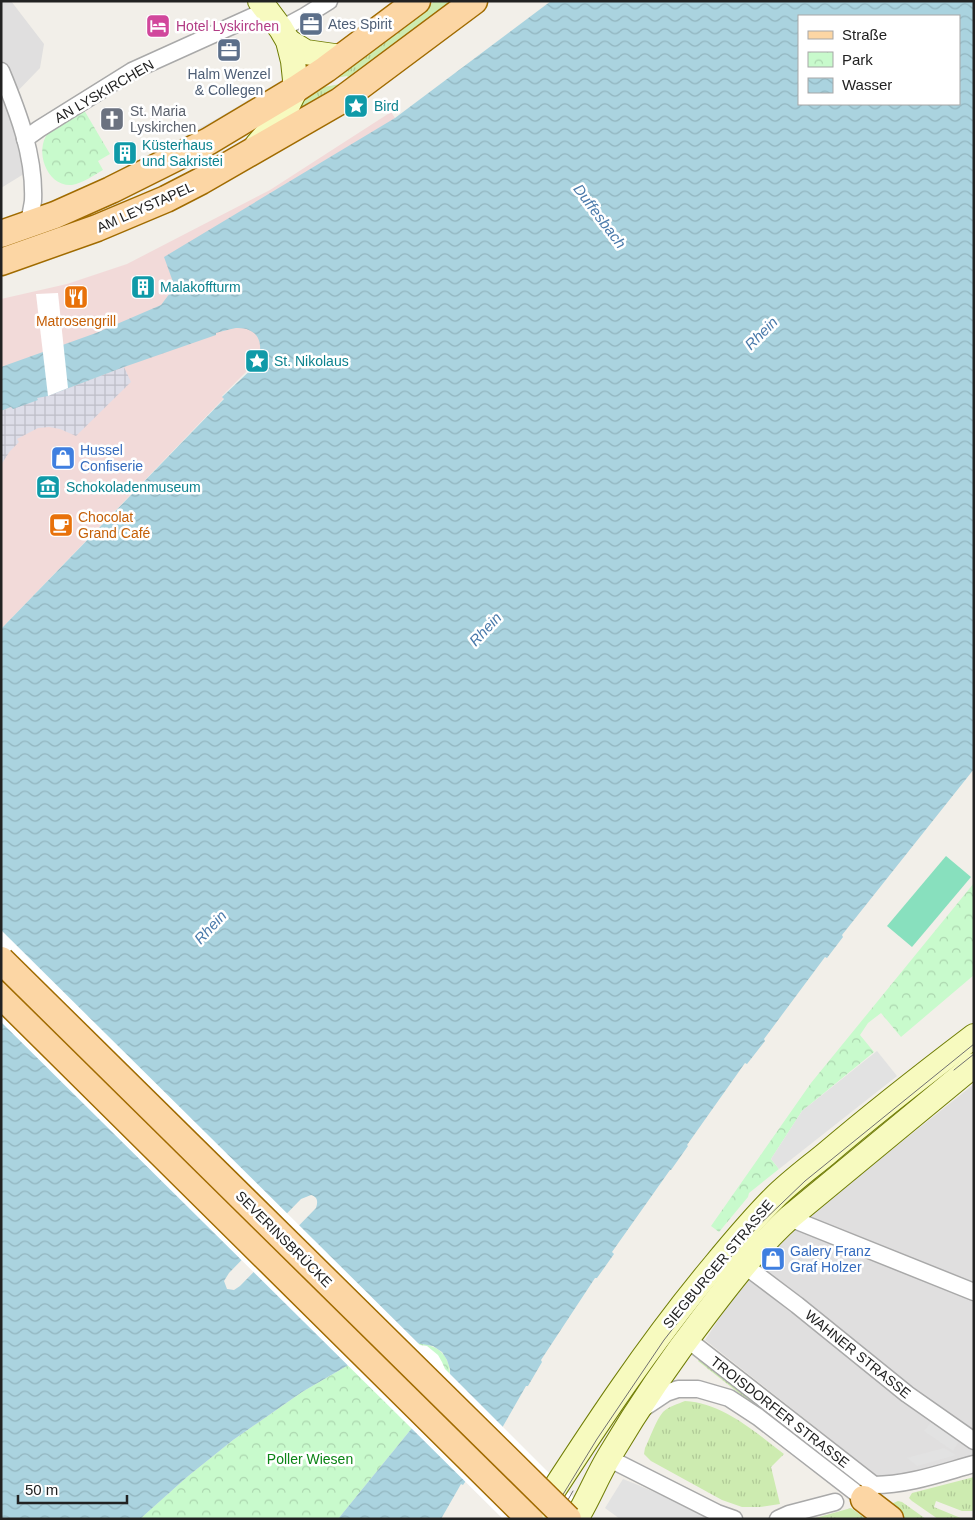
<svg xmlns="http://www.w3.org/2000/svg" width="975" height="1520" viewBox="0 0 975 1520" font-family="Arial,sans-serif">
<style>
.residential{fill:#e0dfdf}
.commercial{fill:#f2dad9}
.grass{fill:url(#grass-tufts)}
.park{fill:url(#park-crowns)}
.pitch{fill:#88e0be}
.parking{fill:#e2e2e2}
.plaza{fill:url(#plaza-grid)}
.water{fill:url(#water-waves);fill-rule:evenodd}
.pier{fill:#fff}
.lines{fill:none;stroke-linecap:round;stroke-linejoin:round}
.street-casing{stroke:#a9a9a9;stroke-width:19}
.secondary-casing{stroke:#707d05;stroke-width:26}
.primary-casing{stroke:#a06b00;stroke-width:29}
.street{stroke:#fff;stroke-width:16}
.secondary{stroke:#f7fabf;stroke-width:24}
.primary{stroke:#fcd6a4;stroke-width:26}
.tram{stroke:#707070;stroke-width:1}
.primary-bridge-casing{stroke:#a06b00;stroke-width:29;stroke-linecap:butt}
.primary-bridge{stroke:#fcd6a4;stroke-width:26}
.labels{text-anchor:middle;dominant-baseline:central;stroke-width:5;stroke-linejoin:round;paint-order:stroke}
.service-label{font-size:14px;fill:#4e5e75;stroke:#fff;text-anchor:start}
.hotel-label{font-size:14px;fill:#b23c85;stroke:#fff;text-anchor:start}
.street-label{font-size:14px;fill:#222;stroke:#fff}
.culture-label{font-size:14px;fill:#0d838f;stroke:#fff;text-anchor:start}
.worship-label{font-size:14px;fill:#5b616d;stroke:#fff;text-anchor:start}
.food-label{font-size:14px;fill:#c56008;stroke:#fff}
.shop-label{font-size:14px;fill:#366cbe;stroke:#fff;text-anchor:start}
.park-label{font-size:14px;fill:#0c8416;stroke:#fff}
.water-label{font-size:15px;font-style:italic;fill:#4a7aab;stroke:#fff}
</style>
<defs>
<pattern id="grass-tufts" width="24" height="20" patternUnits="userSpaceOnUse" patternTransform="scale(1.25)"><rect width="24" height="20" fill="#cdebb0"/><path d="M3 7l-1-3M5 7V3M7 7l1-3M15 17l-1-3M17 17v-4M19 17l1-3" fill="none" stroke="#b0c997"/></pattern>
<pattern id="park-crowns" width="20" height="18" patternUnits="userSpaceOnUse" patternTransform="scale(1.25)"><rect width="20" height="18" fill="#c8facc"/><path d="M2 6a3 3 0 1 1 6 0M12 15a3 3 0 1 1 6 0" fill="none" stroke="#acd6af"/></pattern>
<pattern id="plaza-grid" width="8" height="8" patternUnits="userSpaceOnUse" patternTransform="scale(1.25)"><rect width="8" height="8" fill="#dddde8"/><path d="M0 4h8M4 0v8" fill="none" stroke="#bdbdc7"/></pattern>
<pattern id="water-waves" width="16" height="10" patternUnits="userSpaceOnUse" patternTransform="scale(1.25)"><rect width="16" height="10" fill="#aad3df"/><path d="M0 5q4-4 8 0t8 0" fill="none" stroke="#92b5bf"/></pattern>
</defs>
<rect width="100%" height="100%" fill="#f2efe9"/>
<!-- residential -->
<g class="residential">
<path d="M1,1H11L44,44L40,68L8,101L27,172L1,188Z"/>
<path d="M974,1084V1461L890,1486L705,1340L755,1265L793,1226L814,1212Z"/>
</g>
<!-- commercial -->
<path class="commercial" d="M391,112L395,118L260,352L257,361L222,396L224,398L1,629V299L67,284L127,264L270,190Z"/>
<!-- grass -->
<g class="grass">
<path d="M435,1H455L350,79L347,76L324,80V79Z"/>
<path d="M340,84L341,86L290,120L302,93L319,88Z"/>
<path d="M701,1357L864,1485L861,1489L698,1361Z"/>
<path d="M685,1401C723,1403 755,1432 784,1454L771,1467L780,1504L760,1507H742L722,1500L651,1461L644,1454L645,1448C650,1438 656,1420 663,1412C669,1406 678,1404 685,1401Z"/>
<path d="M974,1477V1511H962L936,1501L934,1507L963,1519H938L912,1501L909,1498L912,1493Z"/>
<path d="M898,1501L902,1502L926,1519H904L890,1508L891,1504Z"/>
<path d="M851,1508L866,1519H812Z"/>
</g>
<!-- park -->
<g class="park">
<path d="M84,110L110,154L98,161L103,170C94,175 83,183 72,185C47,187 34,151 48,133C56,124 74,116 84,110Z"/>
<path d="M974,883V975L901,1037L881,1013L868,1023L860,1035L874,1052L802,1111L771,1159L779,1169L749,1193L748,1197L719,1232L711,1226L811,1083Z"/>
<path d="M411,1342C418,1343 425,1343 431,1346C447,1351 454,1370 447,1385L338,1519H140L187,1477L233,1440L302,1392L357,1360Z"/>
</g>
<!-- pitch -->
<path class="pitch" d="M946,856L971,877L912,947L887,926Z"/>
<!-- parking -->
<g class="parking">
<path d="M289,76L287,85L173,150L170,144L218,118Z"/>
<path d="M877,1051L897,1076L779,1169L771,1159L802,1111Z"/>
<path d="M931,1422L959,1441L953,1451L924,1431Z"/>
<path d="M944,1448L956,1455L917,1466L907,1458Z"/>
<path d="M623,1479L638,1485L716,1519H620L605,1508Z"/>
</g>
<!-- plaza -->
<path class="plaza" d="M124,367L131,382L76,436L60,429L49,427L38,428L17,439L19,442L10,451L1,465V411L42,396H48Z"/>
<!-- water -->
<path class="water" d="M551,1H974V769L842,935L843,937L827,958L825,957L764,1039L765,1041L747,1064L745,1063L687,1145L688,1146L671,1170H670L612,1252L614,1254L597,1278H595L541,1360L542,1362L528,1386H526L498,1435L463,1485L461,1484L441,1519H338L447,1385L450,1379V1369L447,1360L442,1352L433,1346L411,1342L357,1360L302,1392L233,1440L187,1477L140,1519H1V629L224,399L222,397L256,365C265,346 260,327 236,328C230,329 223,331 216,333V335L124,367L48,396L37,398L38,400L13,409L11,407L1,411V367L96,333L161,305L170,293L173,282L164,257L395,118ZM799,16H959V104H799ZM311,1195C318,1197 318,1202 316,1208L240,1286L234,1290L227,1289L224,1281L229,1273L301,1199Z"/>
<!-- pier -->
<g class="pier">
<path d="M58,293L68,388L48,396L36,294Z"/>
<path d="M1,930L420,1345L427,1346L438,1355L442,1362L445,1369L595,1519H503L1,1022Z"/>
</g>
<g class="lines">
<defs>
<g id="street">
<path d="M281,29L305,16L329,1"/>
<path d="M1,71C18,112 35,156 33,201C32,208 30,216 29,223"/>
<path d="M25,139L39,129L132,71L267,10"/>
<path d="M790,1217L797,1221L974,1292"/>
<path d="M744,1265L797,1305L907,1394L974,1441"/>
<path d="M687,1339L874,1485"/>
<path d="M645,1407L666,1393L678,1389H698L729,1398L758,1417L864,1499L874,1485C908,1485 941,1473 974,1464"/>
<path d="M608,1458L717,1513L734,1519"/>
<path d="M778,1519L789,1514L835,1502"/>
</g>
<g id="secondary">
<path d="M288,41L306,52L341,57"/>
<path d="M257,145L282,117L296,89L293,61L288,41L281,29L260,1"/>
<path d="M535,1519C591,1432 648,1345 714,1266C733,1243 753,1219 774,1198C790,1182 809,1168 826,1154C874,1113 924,1074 974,1036"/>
<path d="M576,1519C589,1498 597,1476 610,1455C639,1406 671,1359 706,1314C732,1280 758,1246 790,1217L974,1065"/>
</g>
<g id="primary">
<path d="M1,234L55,215L111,190L209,141L296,89L326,69L417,1"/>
<path d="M1,262L97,228L166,199L201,181L340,101L474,1"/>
<path d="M1,995L530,1519"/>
<path d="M864,1499L890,1519"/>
</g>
</defs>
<!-- street casing -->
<use href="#street" class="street-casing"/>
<!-- secondary casing -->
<use href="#secondary" class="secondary-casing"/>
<!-- primary casing -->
<use href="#primary" class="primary-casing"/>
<!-- street -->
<use href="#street" class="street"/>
<!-- secondary -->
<use href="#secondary" class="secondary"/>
<!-- primary -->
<use href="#primary" class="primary"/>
<!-- tram -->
<g class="tram">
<path d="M1,970L556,1519"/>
<path d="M954,1070L974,1054"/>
<path d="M548,1519L597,1439L664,1340L714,1276L758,1226L805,1181L974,1044"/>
<path d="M557,1519L573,1491"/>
</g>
<defs>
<path id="primary-bridge" d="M1,960L568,1519"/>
</defs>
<!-- primary-bridge casing -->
<use href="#primary-bridge" class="primary-bridge-casing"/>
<!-- primary-bridge -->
<use href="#primary-bridge" class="primary-bridge"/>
</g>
<!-- icons -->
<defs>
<symbol id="office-square" viewBox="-11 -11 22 22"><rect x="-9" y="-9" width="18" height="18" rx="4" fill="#5c6f8a" stroke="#fff"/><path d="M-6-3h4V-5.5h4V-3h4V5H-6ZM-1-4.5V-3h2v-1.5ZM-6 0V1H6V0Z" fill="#fff"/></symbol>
<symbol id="hotel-square" viewBox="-11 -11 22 22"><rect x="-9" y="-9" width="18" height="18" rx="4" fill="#d1479c" stroke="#fff"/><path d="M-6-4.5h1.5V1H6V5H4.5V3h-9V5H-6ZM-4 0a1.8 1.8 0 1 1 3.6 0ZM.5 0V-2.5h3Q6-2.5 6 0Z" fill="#fff"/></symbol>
<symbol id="sight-square" viewBox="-11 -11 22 22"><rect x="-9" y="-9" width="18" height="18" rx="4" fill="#0f9aa8" stroke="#fff"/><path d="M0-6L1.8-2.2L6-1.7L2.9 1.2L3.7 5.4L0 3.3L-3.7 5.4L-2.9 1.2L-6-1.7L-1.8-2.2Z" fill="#fff"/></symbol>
<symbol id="church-square" viewBox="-11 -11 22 22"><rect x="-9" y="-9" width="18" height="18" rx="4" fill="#6b7280" stroke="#fff"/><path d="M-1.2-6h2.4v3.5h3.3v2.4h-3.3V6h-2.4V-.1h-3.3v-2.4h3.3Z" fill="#fff"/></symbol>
<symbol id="building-square" viewBox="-11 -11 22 22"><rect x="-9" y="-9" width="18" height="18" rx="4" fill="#0f9aa8" stroke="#fff"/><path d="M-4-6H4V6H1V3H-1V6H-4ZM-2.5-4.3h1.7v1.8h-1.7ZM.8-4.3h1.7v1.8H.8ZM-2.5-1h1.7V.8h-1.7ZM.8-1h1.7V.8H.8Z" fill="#fff"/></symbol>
<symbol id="restaurant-square" viewBox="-11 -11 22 22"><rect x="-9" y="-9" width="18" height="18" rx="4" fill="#e8710a" stroke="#fff"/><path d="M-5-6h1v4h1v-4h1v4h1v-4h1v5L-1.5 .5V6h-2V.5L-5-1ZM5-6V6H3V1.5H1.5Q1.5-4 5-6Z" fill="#fff"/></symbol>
<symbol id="shop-square" viewBox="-11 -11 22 22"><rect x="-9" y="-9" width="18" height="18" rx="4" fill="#3f7fe0" stroke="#fff"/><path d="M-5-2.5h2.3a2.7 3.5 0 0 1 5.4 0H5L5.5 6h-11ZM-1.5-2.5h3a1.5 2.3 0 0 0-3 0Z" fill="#fff"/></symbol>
<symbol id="museum-square" viewBox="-11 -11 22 22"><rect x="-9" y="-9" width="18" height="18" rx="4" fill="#0f9aa8" stroke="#fff"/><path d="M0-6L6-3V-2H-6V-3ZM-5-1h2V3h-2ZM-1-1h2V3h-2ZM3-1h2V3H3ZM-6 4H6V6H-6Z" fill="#fff"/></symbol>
<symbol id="cafe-square" viewBox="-11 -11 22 22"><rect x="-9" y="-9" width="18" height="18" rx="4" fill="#e8710a" stroke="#fff"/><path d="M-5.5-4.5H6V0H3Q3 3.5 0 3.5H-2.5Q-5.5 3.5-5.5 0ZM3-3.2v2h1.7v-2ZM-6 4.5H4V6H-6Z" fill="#fff"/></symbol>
</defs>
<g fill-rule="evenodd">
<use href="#office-square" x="297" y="10" width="28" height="28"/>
<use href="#hotel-square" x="144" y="12" width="28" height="28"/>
<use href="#office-square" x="215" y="36" width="28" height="28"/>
<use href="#sight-square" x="342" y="92" width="28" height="28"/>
<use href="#church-square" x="98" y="105" width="28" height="28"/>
<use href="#building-square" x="111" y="139" width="28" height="28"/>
<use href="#building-square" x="129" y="273" width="28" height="28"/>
<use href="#restaurant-square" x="62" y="283" width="28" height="28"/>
<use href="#sight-square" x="243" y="347" width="28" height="28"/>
<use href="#shop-square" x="49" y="444" width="28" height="28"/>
<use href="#museum-square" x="34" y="473" width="28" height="28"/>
<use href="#cafe-square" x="47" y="511" width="28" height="28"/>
<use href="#shop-square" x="759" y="1245" width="28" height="28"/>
</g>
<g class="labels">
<!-- service labels -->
<g class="service-label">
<text x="328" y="24">Ates Spirit</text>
<text x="229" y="74" text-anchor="middle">Halm Wenzel<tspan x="229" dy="16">&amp; Collegen</tspan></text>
</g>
<!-- hotel labels -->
<g class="hotel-label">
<text x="176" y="26">Hotel Lyskirchen</text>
</g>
<!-- street labels -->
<g class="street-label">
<text transform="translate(104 91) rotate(-30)">AN LYSKIRCHEN</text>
<text transform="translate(145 207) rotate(-24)">AM LEYSTAPEL</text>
<text transform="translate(284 1239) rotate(45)">SEVERINSBRÜCKE</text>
<text transform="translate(718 1264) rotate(-50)">SIEGBURGER STRASSE</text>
<text transform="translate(858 1354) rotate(39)">WAHNER STRASSE</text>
<text transform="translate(780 1412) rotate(38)">TROISDORFER STRASSE</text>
</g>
<!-- culture labels -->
<g class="culture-label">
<text x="374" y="106">Bird</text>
<text x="142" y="145">Küsterhaus<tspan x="142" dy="16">und Sakristei</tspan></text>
<text x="160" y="287">Malakoffturm</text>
<text x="274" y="361">St. Nikolaus</text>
<text x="66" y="487">Schokoladenmuseum</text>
</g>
<!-- worship labels -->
<g class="worship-label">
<text x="130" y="111">St. Maria<tspan x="130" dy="16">Lyskirchen</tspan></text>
</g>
<!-- food labels -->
<g class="food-label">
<text x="76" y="321">Matrosengrill</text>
<text x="78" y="517" text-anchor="start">Chocolat<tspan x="78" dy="16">Grand Café</tspan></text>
</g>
<!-- shop labels -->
<g class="shop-label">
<text x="80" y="450">Hussel<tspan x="80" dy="16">Confiserie</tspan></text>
<text x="790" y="1251">Galery Franz<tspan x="790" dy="16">Graf Holzer</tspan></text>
</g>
<!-- park labels -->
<g class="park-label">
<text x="310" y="1459">Poller Wiesen</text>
</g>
<!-- water labels -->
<g class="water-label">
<text transform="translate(600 216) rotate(53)">Duffesbach</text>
<text transform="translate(761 333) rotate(-45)">Rhein</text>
<text transform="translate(485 629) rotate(-47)">Rhein</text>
<text transform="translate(210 927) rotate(-47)">Rhein</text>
</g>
</g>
<!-- border -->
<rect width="975" height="1520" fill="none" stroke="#222222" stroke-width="5"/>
<!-- legend -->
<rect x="798" y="15" width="162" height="90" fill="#ffffff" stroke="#a7a7a7"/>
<rect x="808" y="31" width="25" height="8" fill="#fcd6a4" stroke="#a7a7a7"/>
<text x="842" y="40" font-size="15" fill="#222222">Straße</text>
<rect x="808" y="52" width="25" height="15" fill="url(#park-crowns)" stroke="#a7a7a7"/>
<text x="842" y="65" font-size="15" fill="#222222">Park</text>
<rect x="808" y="78" width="25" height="15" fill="url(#water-waves)" stroke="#a7a7a7"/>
<text x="842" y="90" font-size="15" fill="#222222">Wasser</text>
<!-- scale -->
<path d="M18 1495v8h109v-8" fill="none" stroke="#222222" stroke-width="2.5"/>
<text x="25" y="1495" font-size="15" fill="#222222" stroke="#ffffff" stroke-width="4" paint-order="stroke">50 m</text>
</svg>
